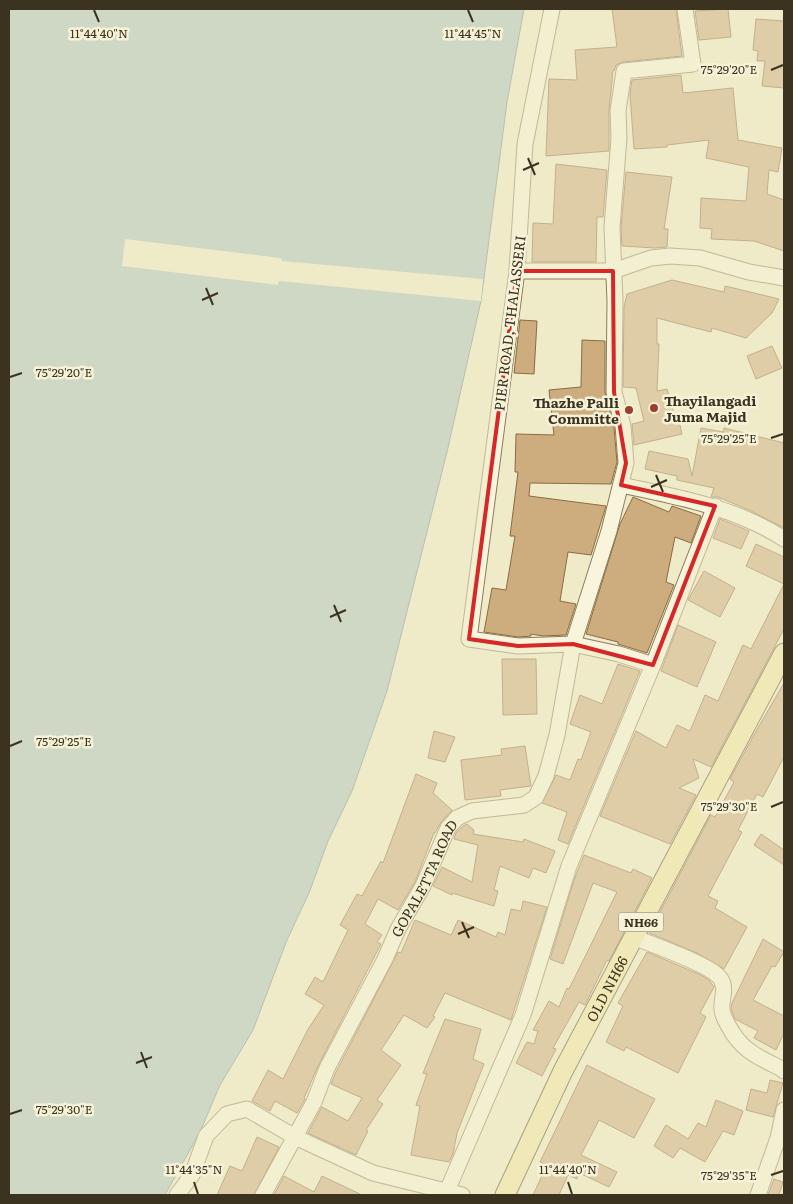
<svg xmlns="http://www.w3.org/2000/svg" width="793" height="1204" viewBox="0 0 793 1204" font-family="Literata,serif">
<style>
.water{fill:#a9c3c0;stroke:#6f928f}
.pier{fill:#efeac8}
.building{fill:#cdac7e;stroke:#8b6b42}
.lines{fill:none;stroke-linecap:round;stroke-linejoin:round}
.minor-casing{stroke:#8b7d5d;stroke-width:17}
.major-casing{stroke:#594a30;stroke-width:21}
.minor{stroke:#f9f5dc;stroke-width:15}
.major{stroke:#f1e6a1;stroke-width:19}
.marked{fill:none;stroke:#d62828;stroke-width:4;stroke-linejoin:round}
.ticks{fill:none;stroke:#3c3220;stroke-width:2}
.poi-dot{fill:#9b3e2c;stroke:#f6f2d8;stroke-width:2}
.labels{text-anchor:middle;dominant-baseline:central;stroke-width:5;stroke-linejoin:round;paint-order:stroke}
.shield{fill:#f6f2d8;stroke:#746c57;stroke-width:1}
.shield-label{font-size:12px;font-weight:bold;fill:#3c3220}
.street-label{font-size:14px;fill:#3c3220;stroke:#f6f2d8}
.poi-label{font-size:14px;font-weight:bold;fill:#3c3220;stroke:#f6f2d8;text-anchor:start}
.ticks-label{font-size:12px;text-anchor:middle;fill:#3c3220;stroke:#f6f2d8;stroke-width:5;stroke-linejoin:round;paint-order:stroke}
</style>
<rect width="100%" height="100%" fill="#efeac8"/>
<!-- water -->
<path class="water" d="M9,9H524L507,102L481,301L447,452L387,691L352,791L328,841L309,893L287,940L253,1030L220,1085L200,1132L165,1195H9Z"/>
<!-- pier -->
<path class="pier" d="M125,239L281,258L282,261L483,279L481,301L279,281L278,285L122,266Z"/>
<!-- building -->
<g class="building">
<path d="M612,9H676L682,56L623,62L616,65L614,71H613L609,110V151L546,156L549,79L577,80L575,50L617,47Z"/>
<path d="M728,9L731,37L699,40L695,11Z"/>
<path d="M756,19L784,21V88L762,86L765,61H757L758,51L753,50Z"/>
<path d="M681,75L683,93L733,88L738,140L782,148L778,172L769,170L767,194L784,200V251L754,241L711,239L712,229L700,228L701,198L746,201L749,167L706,158L709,140L667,145V147L634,149L630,95L632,80Z"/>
<path d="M556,164L607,170L603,217H597L596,262H532L533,223L553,224Z"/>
<path d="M626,172L672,177L664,229H668L667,247L655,248L622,246L621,227Z"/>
<path d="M672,280L724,292L725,286L779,299L772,313L746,338L712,328L711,332L657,318V344H659L657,391L667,389L674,414L677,413L682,434L634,445L632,424L644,421L636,388L623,387L624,307L627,294Z"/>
<path d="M520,320L537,321L534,374L514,373Z"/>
<path d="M582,340L605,341V392L614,428L617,462L611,484L530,483L529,496L606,506L591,555L568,552L560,601L576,604L566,635L543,636L531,634V636L518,637L484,632L492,588L506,590L515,536H510L518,472H515L516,434L554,435L549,390L581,387Z"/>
<path d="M772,346L782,368L756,379L747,356Z"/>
<path d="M701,428L723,432L724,428L784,443V528L749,510L718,497H711L714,488L677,480V476L645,469L649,451L688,459L692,476Z"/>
<path d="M633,497L669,512L672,506L701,516L691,543L675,537L666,582L674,585L647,653L618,644V642L586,634L620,524Z"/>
<path d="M720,519L749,531L741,549L713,538Z"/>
<path d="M756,544L784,557V584L746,566Z"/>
<path d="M704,571L735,588L720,617L688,600Z"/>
<path d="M784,584V629L711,767L693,759L699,778L679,788L696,795L670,844L600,816L636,731L666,748L677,725L690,731L705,695L718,701L743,645L751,649Z"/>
<path d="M678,625L716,642L697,687L661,671Z"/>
<path d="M502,659H536L537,714L503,715Z"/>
<path d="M618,664L640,671L568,844L558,840L567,812L542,803L556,775L570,780L578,759L581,760L591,732L570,724L580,695L602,704Z"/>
<path d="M784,683V757L763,797L757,794L738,830L742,832L708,896L718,901L715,908L747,927L724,969L697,953L649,933L711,815L715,817L734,782L730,779L755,733Z"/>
<path d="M434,731L455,737L445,762L428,758Z"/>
<path d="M525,746L531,786L500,790L501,796L465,800L461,760L502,755L501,749Z"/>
<path d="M416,774L437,783L433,793L452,810L441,822L435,833H434L415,882L398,910L378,899L365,924L382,935L377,942L381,944L319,1064L304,1098L305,1099L297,1113L275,1101L270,1111L252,1101L268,1070L283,1079L307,1031L324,1005L305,994L315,977L323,982L348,930L340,925L357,894L362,896L381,861L383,863Z"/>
<path d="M467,824L474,830L473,834L523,842L524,839L555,851L546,873L533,868L529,878L500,866L494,890L498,891L494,906L452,893V895L433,886L442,867L472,882L478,845L454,839L456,833L463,826Z"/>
<path d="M761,834L784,850V865L754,845Z"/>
<path d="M584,855L631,873L633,869L652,878L609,961L607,960L585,1005L579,1002L553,1048L556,1049L542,1076L516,1063L527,1042L534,1044L538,1031L533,1030L549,1001L559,1007L567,988L569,989L617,892L593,883L563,964L550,959L574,880Z"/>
<path d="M523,901L547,907L511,1020L445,993L433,1016L435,1017L427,1028L404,1015L381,1050L401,1065L377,1100L383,1104L366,1130L368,1131L356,1155L308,1133L322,1107L348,1121L362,1098L331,1084L336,1072L398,952L401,953L415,920L451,935L458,920L496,937L498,932L505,935L511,909L521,911Z"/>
<path d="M763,939L784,952L775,967L772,966L753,1000L784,1016V1033L776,1050L754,1038L758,1031L735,1019L731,1009L732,1003Z"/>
<path d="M647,952L701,975L709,980L714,987L700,1013L706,1017L678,1073L626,1047L624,1051L606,1042L623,1006L618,1003Z"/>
<path d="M445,1019L481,1029L473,1059L484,1064L457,1133L453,1154L449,1162L411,1155L420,1106L416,1105L427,1074L423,1073Z"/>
<path d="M587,1065L655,1099L634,1138L599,1120L581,1155L617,1172L609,1187L579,1173L577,1179L568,1175L559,1195H533L547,1165L540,1162Z"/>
<path d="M770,1080L783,1083L773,1117L746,1110L751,1089L767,1093Z"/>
<path d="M716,1100L743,1111L734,1135L723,1131L705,1162L680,1148L673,1158L654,1146L666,1125L688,1139L698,1123L706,1127Z"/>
<path d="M257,1137L279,1147L254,1195H217L230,1166L242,1171Z"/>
<path d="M284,1176L314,1192L322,1176L362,1195H274Z"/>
<path d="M774,1179L783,1182L779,1195H768Z"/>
</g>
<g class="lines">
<defs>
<g id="minor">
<path d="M552,9L525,144L517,271L469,639L518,646L573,644L619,654L653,665L715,506"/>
<path d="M517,271H613L651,258L670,256L700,258L749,272L784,278"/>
<path d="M621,485C677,497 735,507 784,539"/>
<path d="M633,937C651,944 711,965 720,978C726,986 723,994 722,1004C721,1012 724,1018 728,1025C741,1050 756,1056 780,1068L784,1071"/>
<path d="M447,1191L523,1015L569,866L653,665"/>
<path d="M177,1195L192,1175L206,1136L227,1114L247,1109L295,1137L373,1173L462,1195"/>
<path id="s1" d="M263,1195L314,1102L327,1068L385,959L398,929L423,886L448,828L457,818L472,811L524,805L536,797L546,776L557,735L573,644L609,531L626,463L623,426L614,392L615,301L612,227L619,138L618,111L624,71L693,64L685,9"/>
<path d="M758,1195L778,1138L784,1110"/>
</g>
<g id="major">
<path id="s2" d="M505,1195L563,1071L784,653"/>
</g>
</defs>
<!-- minor casing -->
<use href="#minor" class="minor-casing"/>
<!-- major casing -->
<use href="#major" class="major-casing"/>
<!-- minor -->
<use href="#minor" class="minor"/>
<!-- major -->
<use href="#major" class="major"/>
</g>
<!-- marked area -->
<path d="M0 0H793V1204H0ZM517,271H613L614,392L626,463L621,485L715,506L653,665L573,644L518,646L469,639Z" fill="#efeac8" fill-opacity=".55" fill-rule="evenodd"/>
<path class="marked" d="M517,271H613L614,392L626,463L621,485L715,506L653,665L573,644L518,646L469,639Z"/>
<!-- ticks -->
<path class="ticks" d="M94,10L99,22M468,10L473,22M771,70L783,65M528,158L535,175M523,170L539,163M206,288L213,305M202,300L218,293M10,377L22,373M771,438L783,434M656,475L663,492M651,487L667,480M334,605L341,622M330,617L346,610M10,746L22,741M771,807L783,802M462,922L469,938M458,934L474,927M141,1052L147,1068M136,1063L152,1057M10,1114L22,1110M771,1175L783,1171M194,1182L198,1194M568,1182L572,1194"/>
<!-- markers -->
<g class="poi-dot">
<circle cx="654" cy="408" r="5"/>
<circle cx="629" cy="410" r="5"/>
</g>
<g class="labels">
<!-- shield labels -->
<rect class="shield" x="618.5" y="912.5" width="45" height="19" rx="4"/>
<g class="shield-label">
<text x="641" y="922">NH66</text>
</g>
<!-- street labels -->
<g class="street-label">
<text transform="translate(509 323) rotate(-83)">PIER ROAD, THALASSERI</text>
<text stroke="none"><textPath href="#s1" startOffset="356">GOPALETTA ROAD</textPath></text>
<text stroke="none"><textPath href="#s2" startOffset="230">OLD NH66</textPath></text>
</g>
<!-- poi labels -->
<g class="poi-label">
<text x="664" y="400">Thayilangadi<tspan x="664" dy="16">Juma Majid</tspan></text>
<text x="619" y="402" text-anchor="end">Thazhe Palli<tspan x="619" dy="16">Committe</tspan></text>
</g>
</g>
<g class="ticks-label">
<text x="473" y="38">11°44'45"N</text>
<text x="99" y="38">11°44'40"N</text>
<text x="729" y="74">75°29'20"E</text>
<text x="64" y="377">75°29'20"E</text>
<text x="729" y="443">75°29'25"E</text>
<text x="64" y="746">75°29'25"E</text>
<text x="729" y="811">75°29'30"E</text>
<text x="64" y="1114">75°29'30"E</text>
<text x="194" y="1174">11°44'35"N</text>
<text x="568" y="1174">11°44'40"N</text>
<text x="729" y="1180">75°29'35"E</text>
</g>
<!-- border -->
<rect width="793" height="1204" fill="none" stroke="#3c3220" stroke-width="20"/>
</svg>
